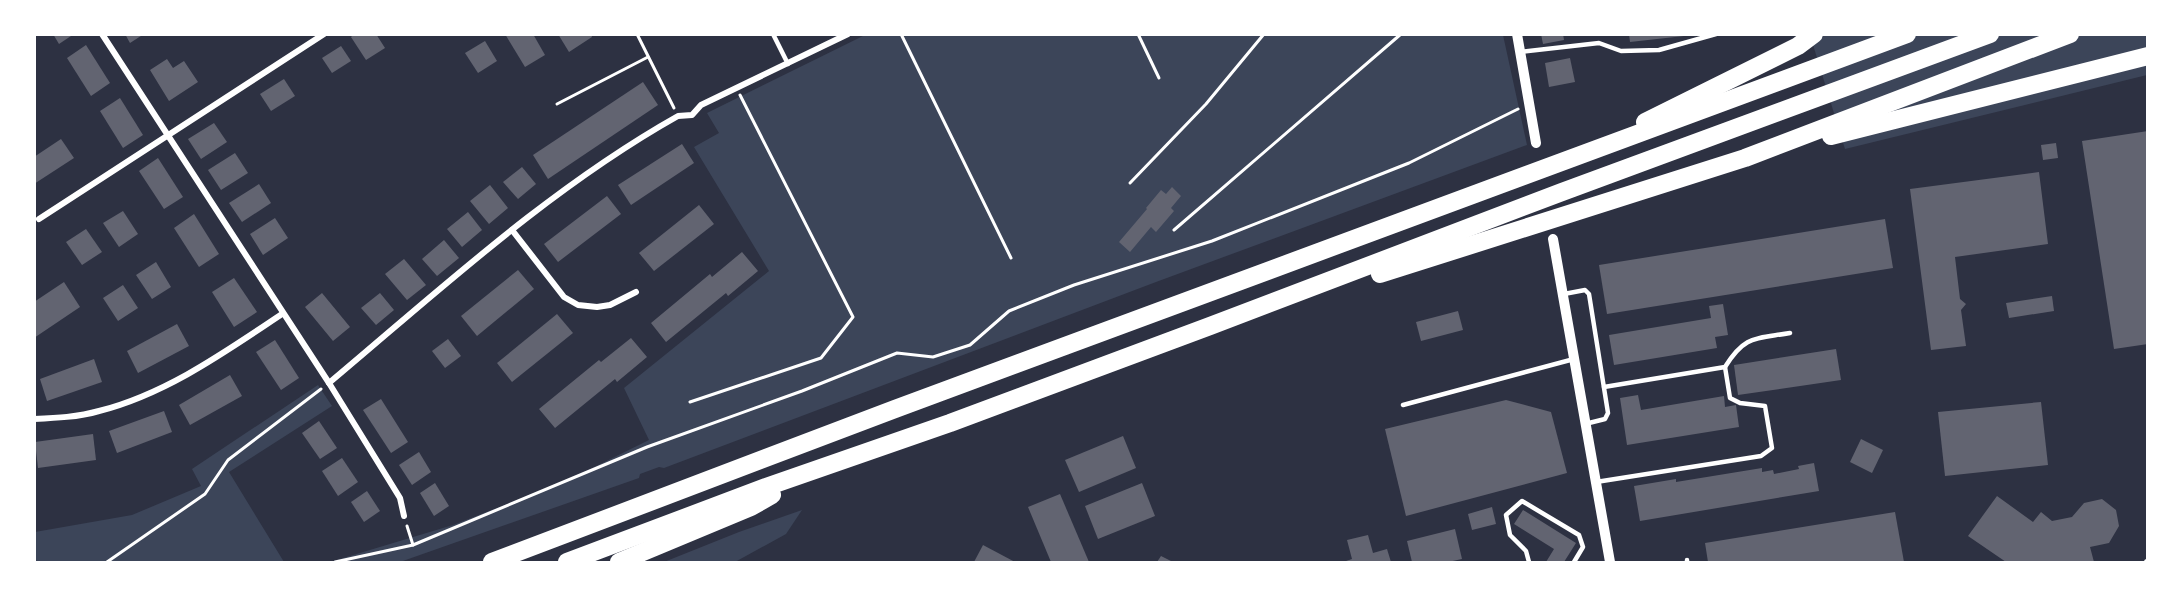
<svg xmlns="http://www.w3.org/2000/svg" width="2182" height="597" viewBox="0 0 2182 597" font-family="Barlow,sans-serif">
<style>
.green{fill:#3c4559}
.building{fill:#626471}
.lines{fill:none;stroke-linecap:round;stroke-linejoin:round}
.path{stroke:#fff;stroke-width:3}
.service{stroke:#fff;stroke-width:4.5}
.minor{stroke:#fff;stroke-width:6}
.tertiary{stroke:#fff;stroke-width:10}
.motorway{stroke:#fff;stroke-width:18}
</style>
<rect width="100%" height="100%" fill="#2d3142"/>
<!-- green -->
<g class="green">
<path d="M865,35H1503L1527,145L1156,282L664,468L659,467L640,474L639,478L400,562H330L453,525L564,482L649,440L624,388L769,271L694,147L719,133L707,113Z"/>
<path d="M1810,35H2147V75L1845,149Z"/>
<path d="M318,385L332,406L229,472L284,562H35V532L132,515L201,486L192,469Z"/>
<path d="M802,510L786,534L735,562H664L739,532Z"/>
</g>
<!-- building -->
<g class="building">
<path d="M53,34H74L59,44Z"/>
<path d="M125,34H144L130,43Z"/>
<path d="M354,34H376L385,48L366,60L351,37Z"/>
<path d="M505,34H533L545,55L525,67Z"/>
<path d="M558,34H591L592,37L569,52Z"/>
<path d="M1541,34H1563L1564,40L1543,44Z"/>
<path d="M1629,34H1684V36L1630,42Z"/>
<path d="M485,41L497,61L478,73L465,53Z"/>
<path d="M86,45L110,83L91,96L67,58Z"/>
<path d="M341,46L351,61L332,73L322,58Z"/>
<path d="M1570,58L1575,82L1549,87L1545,63Z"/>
<path d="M167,59L173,68L184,61L198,82L169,101L150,70Z"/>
<path d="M284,79L295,96L271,111L260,94Z"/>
<path d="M643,82L658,105L548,179L533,155Z"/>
<path d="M120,98L143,135L123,148L100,111Z"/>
<path d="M214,123L227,142L201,159L188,139Z"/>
<path d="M2148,131V344L2114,349L2082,141Z"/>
<path d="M61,139L74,158L34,184V157Z"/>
<path d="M2056,143L2058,158L2043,160L2041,145Z"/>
<path d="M682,144L694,163L631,205L618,185Z"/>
<path d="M235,153L248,173L221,190L208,170Z"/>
<path d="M158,158L183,197L164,209L139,171Z"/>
<path d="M522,167L536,184L518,199L503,182Z"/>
<path d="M2039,172L2048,244L1955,257L1960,299L1966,304L1961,310L1966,346L1931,350L1910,189Z"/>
<path d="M259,184L271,203L242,222L229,203Z"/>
<path d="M490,185L508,208L489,224L470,201Z"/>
<path d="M1172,187L1181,196L1171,208L1174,211L1156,232L1151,227L1130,252L1119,242L1147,209L1146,208L1161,190L1166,194Z"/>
<path d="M607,196L621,214L558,262L544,244Z"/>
<path d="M699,205L714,224L654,271L639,253Z"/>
<path d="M123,211L138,234L119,247L103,223Z"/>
<path d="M468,212L482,230L462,247L447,229Z"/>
<path d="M194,214L219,254L199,267L174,228Z"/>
<path d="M275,218L288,238L263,255L250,234Z"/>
<path d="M1885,219L1893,268L1607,314L1599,265Z"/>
<path d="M86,229L102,252L82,265L66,242Z"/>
<path d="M444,240L459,258L437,276L422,259Z"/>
<path d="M742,252L758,271L728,296L726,293L666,342L651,323L710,274L712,277Z"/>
<path d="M404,259L426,285L407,300L385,274Z"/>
<path d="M156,262L171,287L152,299L136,275Z"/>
<path d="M518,270L534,289L477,336L461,316Z"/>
<path d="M234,278L257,312L234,327L212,292Z"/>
<path d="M64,282L80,307L34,338V302Z"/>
<path d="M123,285L138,308L118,321L103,298Z"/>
<path d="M322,293L350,327L333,341L305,307Z"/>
<path d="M380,293L394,310L376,325L361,308Z"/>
<path d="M2052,296L2054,311L2009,318L2006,303Z"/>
<path d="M1723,304L1728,335L1715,337L1717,348L1614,365L1609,335L1711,318L1709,306Z"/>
<path d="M1458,311L1463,330L1421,341L1416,322Z"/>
<path d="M557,314L573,333L512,382L497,363Z"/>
<path d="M177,324L189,346L138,373L127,351Z"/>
<path d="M631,338L647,357L617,382L615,379L555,428L539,409L599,360L601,362Z"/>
<path d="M448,339L461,356L445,368L432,351Z"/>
<path d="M275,340L299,378L281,390L256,352Z"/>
<path d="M1836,349L1841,380L1738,395L1734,365Z"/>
<path d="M94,359L102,382L47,401L40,379Z"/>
<path d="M230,375L242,396L190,425L179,405Z"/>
<path d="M1638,395L1641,410L1724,396L1725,407L1736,405L1739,427L1627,445L1620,398Z"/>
<path d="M381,399L408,442L391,453L363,410Z"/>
<path d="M1506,400L1551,412L1567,473L1406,516L1385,429Z"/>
<path d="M2041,402L2048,465L1945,476L1938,412Z"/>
<path d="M164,411L172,432L117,453L109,431Z"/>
<path d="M319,421L337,448L320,459L302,433Z"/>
<path d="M93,434L96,460L38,468L35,442Z"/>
<path d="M1123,436L1136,468L1079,492L1065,460Z"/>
<path d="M1861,439L1883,450L1872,473L1850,462Z"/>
<path d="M419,452L431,472L412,485L399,465Z"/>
<path d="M342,458L358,482L338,496L322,471Z"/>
<path d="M1814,463L1819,491L1640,521L1634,486L1676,479V482L1762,468V472L1773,470L1774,474L1799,469L1798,466Z"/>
<path d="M435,483L449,506L434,516L420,493Z"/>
<path d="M1142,483L1155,516L1098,539L1085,506Z"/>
<path d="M367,491L380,511L364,522L351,502Z"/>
<path d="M1060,494L1089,562H1051L1028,507Z"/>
<path d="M1997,496L2033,522L2041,512L2052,521L2072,517L2084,503L2102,499L2116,510L2119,526L2109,543L2090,547L2094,562H2006L1968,536Z"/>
<path d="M1492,507L1496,524L1472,530L1468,514Z"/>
<path d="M1523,510L1576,543L1564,562H1546L1554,549L1514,524Z"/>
<path d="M1895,512L1904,562H1708L1705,543Z"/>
<path d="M1455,529L1462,559L1448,562H1412L1407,541Z"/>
<path d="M1368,535L1373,553L1387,549L1391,562H1343L1352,559L1347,540Z"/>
<path d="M983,545L1015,562H974Z"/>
<path d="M1161,556L1173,562H1157Z"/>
</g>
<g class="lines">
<!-- path -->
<g class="path">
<path d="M637,34L674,108"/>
<path d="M901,34L1011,258"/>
<path d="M1138,34L1159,78"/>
<path d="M557,104L648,57"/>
<path d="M1130,183L1206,104L1264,34"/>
<path d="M1174,230L1401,34"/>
<path d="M690,402L821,358L853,317L740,95"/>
<path d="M407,526L413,545"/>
<path d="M107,562L205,494L228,460L321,389"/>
<path d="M335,562L413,545L647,447L802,391L897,353L933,357L970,345L1009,311L1074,285L1212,241L1409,163L1518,109"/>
</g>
<!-- service -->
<g class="service">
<path d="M773,34L788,64"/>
<path d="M1520,52L1599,43L1621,51L1659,50L1716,34"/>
<path d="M1564,294L1585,290L1589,294L1608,413L1605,419L1585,424"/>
<path d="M1604,387L1725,367C1745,335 1755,339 1790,333"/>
<path d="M1403,405L1574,359"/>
<path d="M1596,482L1761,456L1772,448L1765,406L1740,403L1730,398L1725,367"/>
<path d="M1687,560V562"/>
<path d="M1529,562L1526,551L1510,535L1506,515L1522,501L1579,535L1583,547L1574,562"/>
</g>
<!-- minor -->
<g class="minor">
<path d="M102,34L329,383L400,498L404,516"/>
<path d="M39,219L324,34"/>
<path d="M512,230L564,297L578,305L597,307L610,305L636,292"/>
<path d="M329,383C441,289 550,188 678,116L692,115L701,105L848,34"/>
<path d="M34,419C56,418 78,417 99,411C166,394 225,352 282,314"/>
<path d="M2147,562H2148"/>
</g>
<!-- tertiary -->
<g class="tertiary">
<path d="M1517,34L1536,143"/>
<path d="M1553,239L1610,562"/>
</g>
<!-- motorway -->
<g class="motorway">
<path d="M1645,122L1798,46L1814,34"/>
<path d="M1831,136L2148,56"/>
<path d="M1380,274L1745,158L2070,34"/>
<path d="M492,562L895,409L1907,34"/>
<path d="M567,562L766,487L950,423L1210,326L1562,192L1990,34"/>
<path d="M619,562L751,507L772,495"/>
</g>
</g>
<!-- border -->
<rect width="2182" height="597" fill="none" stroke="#ffffff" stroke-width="72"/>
</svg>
